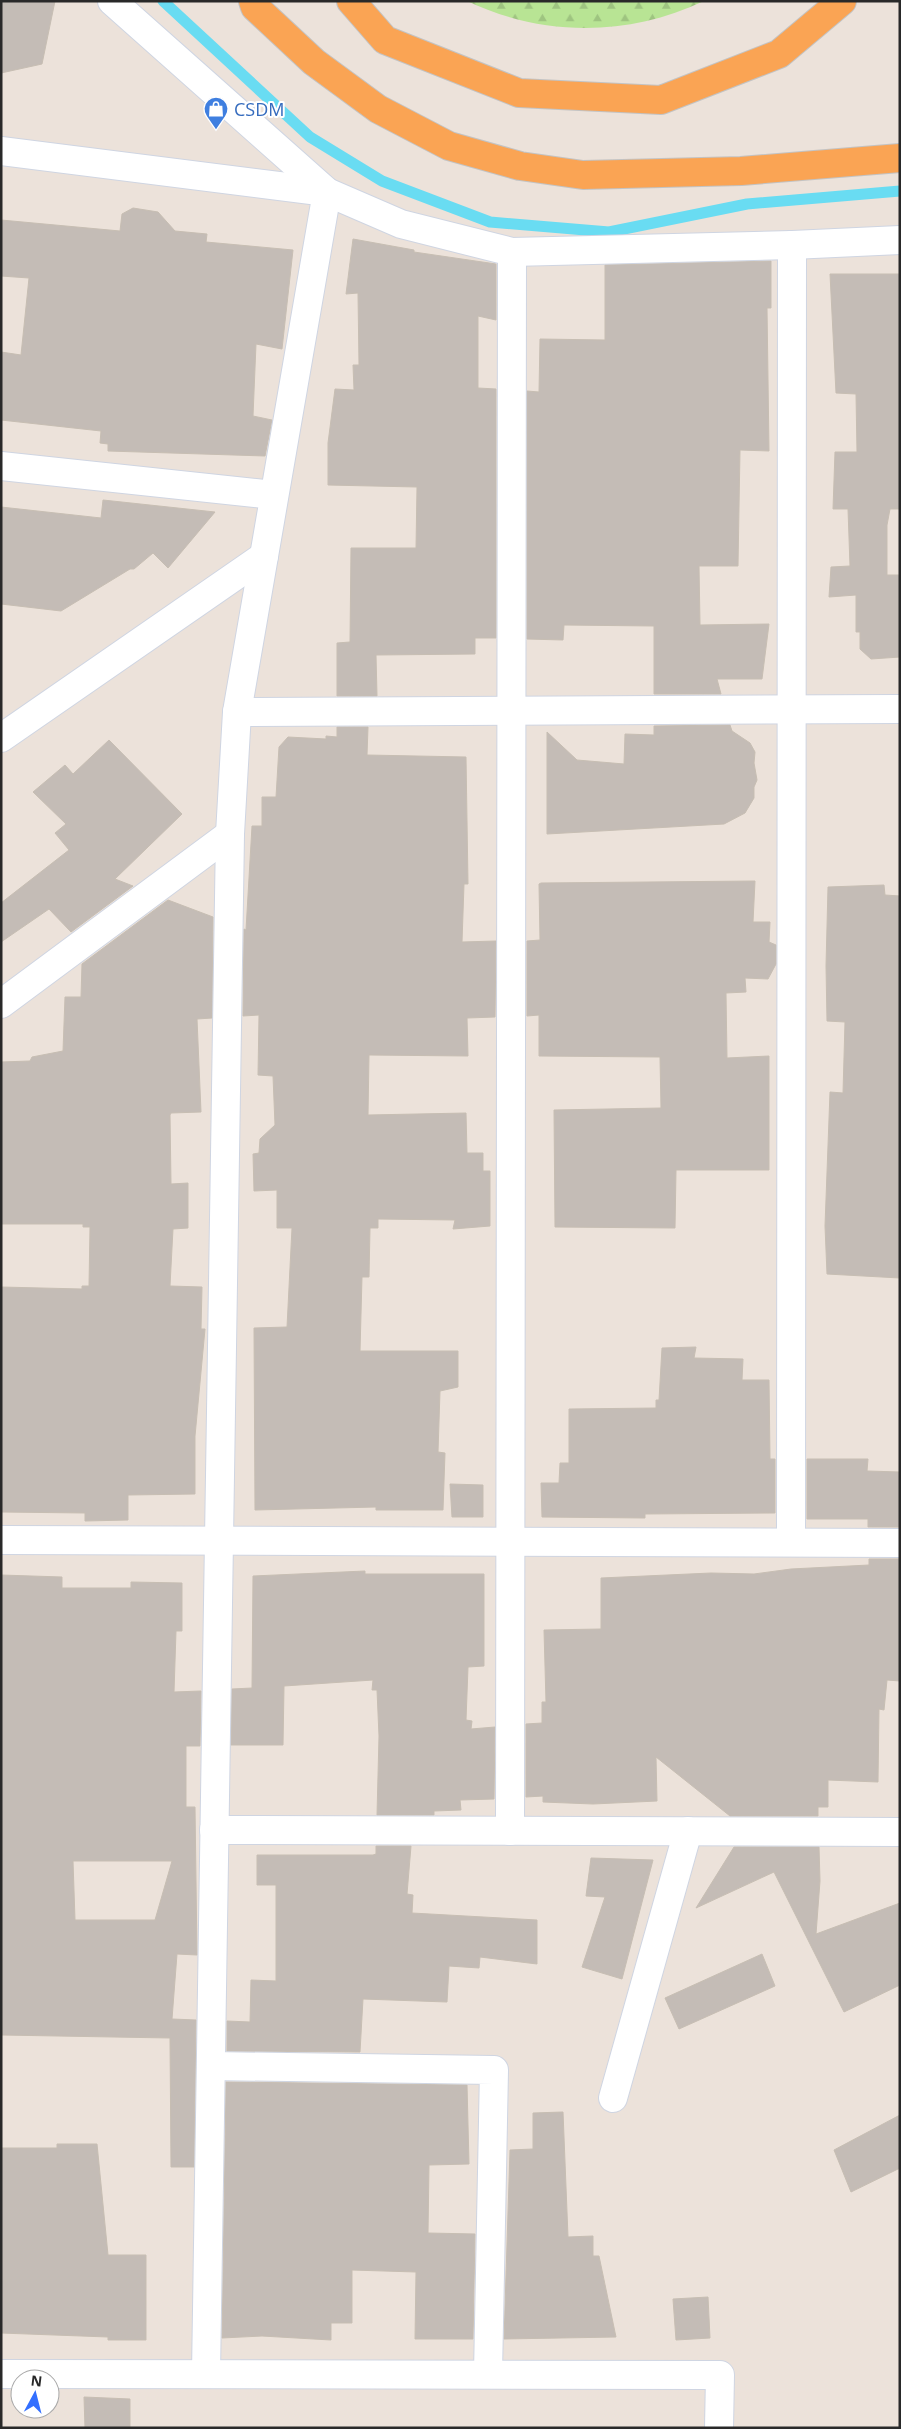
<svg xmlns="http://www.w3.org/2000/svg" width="901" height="2429" viewBox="0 0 901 2429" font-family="'Open Sans',sans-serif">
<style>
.forest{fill:url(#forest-firs)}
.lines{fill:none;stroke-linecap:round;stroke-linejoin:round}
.stream{stroke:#69dcf2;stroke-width:11}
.building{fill:#c4bcb6;stroke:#c7beb3;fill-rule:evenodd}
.minor-casing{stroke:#cfd5e2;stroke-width:30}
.trunk-casing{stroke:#c3c3c3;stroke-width:30}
.minor{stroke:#fff;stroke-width:28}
.trunk{stroke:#faa454;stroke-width:28}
.labels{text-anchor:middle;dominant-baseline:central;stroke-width:4;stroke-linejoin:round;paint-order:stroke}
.shop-label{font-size:18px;fill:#366cbe;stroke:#fff;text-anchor:start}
</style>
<defs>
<pattern id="forest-firs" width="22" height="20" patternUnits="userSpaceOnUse" patternTransform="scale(1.25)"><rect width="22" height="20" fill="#b8e494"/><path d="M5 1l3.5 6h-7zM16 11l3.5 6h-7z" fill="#9ec480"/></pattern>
</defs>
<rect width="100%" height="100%" fill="#ece2da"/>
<!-- forest -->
<path class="forest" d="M467,1H704C628,37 543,37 467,1Z"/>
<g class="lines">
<!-- stream -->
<path class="stream" d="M163,1L310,137L382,181L490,222L609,232L747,204L900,191"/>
</g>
<!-- building -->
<g class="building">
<path d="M1,1H55L42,64L1,73Z"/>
<path d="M133,208L158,212L175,231L207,234L206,242L293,250L282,349L256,344L253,416L272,420L265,456L108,451V444L100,443L101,431L1,420V352L21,355L29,278L1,276V220L120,231L122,214Z"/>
<path d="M353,239L414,250V252L496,264V320L478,316V388L496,389V638H475V654L376,655L377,696H337V643L350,642L351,548H416L417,487L328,485V443L335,389L354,390L353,365H359L358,293L346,294Z"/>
<path d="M771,261V308H767L769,451L740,450L738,566H699L700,625L769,624L762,679H717L721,694H654V626L564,625L563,640L527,639V391L539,392L540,339L605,340V265Z"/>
<path d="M830,274H900V509H890L887,525V575H900V657L871,659L860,649V632H856V595L829,597L831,567L850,566L848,509H833L835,452H857L856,394L836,393Z"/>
<path d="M103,500L215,512L168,568L153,553L134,569H130L61,611L1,604V507L101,518Z"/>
<path d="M730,725L732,731L750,743L755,752L754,763L757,780L754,787V798L745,813L724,824L547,834V732L577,760L624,764L625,734L654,735V726Z"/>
<path d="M337,727H368L367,755L466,757L468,884H464L462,942L496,941L495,1017L467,1018L468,1056L369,1055L368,1115L466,1113L467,1153H483V1171H490V1226L453,1229L455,1220L378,1219V1228H370L369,1277H362L360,1351H458V1387L440,1391L438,1452L445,1453L443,1510H376V1507L255,1510L254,1328L287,1327L292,1228H277V1190L254,1191L253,1154L259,1153L260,1139L275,1125L273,1076L258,1075L259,1015L243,1016L244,929L246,930L252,826H262V797H276L279,747L288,737L326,739V736L337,737Z"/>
<path d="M109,740L182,814L115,879L133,886L71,932L49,909L1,942V903L69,850L55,833L66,824L33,792L65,765L73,774Z"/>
<path d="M755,881L753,922H770L769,942L776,945V964L768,979L745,978L746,992L726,993L727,1058L769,1056V1170H676L675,1228L555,1227L554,1110L661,1108L660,1057L539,1056V1015L527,1016V941L540,940L539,884L541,883Z"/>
<path d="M884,885L885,895L900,896V1278L827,1274L825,1226L830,1092L843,1093L845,1022L827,1021L826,966L828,887Z"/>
<path d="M168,900L213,917L212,1018L197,1019L201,1112L171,1113L170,1115L171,1184L188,1183V1228L173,1229L170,1286L202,1287L201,1329H205L195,1436V1494L128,1495V1520L85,1521V1513L1,1512V1287L82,1289V1286H89L90,1227H83V1224H1V1062L30,1061L32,1057L63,1051L65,997H81L82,964Z"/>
<path d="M696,1347L694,1358L743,1359L742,1380H769L770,1459H775V1513L645,1514V1518L542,1517L541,1483H559L560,1463H569V1409L656,1408V1400H659L662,1348Z"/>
<path d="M807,1459H868L867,1471L900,1472V1527H868V1519H807Z"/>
<path d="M450,1484L483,1485V1517H452Z"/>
<path d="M869,1559H900V1681L887,1680L884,1710L879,1709L878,1782L828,1780V1807H818V1816H730L656,1757L657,1801L593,1804L543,1802V1796L526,1797V1724L542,1723V1702H546L544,1630L601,1629V1578L711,1573L754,1574L791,1569L869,1565Z"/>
<path d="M365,1571V1574H484V1666L468,1667L466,1720L472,1721L471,1729L495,1727L494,1799L460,1800L461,1810L434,1811V1815H377L379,1736L377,1690H372L373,1680L284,1686L283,1745H231L232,1689L252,1688L253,1576Z"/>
<path d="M1,1575L62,1577V1588H131V1582L182,1583V1631H176L174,1692L201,1691L200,1746H186V1807H195L197,1955L177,1954L172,2019L196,2020L194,2167H171L170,2038L2,2035ZM73,1861H172L155,1920H75Z"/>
<path d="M376,1846H411L407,1894L413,1895L412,1913L537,1920V1964L480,1957L479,1968L449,1966L447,2002L363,1999L360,2052L227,2051V2021L250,2022L251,1980L276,1981V1885H257V1855H373L376,1854Z"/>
<path d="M734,1847H819L820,1881L816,1934L900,1903V1985L844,2012L774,1872L696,1908Z"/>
<path d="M591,1858L653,1860L622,1979L582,1967L605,1897L586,1896Z"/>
<path d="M762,1954L775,1986L679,2029L665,1998Z"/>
<path d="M226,2082L467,2085L469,2164L429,2165L428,2233L475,2234L473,2339H415L416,2272L352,2270V2323H331V2340L262,2336L222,2338Z"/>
<path d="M563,2112L568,2237L593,2236V2256H599L616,2337L504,2339L510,2150L533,2149V2113Z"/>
<path d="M900,2115V2168L851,2192L834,2150Z"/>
<path d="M57,2144H97L108,2255H146V2340H108V2337L1,2333V2148H57Z"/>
<path d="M708,2297L710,2338L676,2340L673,2299Z"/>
<path d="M84,2397L130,2399V2428H85Z"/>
</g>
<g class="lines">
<defs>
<g id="minor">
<path d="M112,1L327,192L401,224L512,252L792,245L900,240"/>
<path d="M1,151L327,192L237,712L230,834L206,2374"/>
<path d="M1,466L274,495"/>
<path d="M237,712L900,709"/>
<path d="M1,738L264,556"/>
<path d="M1,1004L230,834"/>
<path d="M1,1540L900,1543"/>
<path d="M791,1542L792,245"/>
<path d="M214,1830L900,1832"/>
<path d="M510,1831L512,252"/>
<path d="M211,2066L494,2070L488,2374"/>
<path d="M613,2098L688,1831"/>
<path d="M1,2374L720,2375L719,2428"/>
</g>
<g id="trunk">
<path d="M253,1L255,7L314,62L378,109L449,146L520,166L583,175L741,171L900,158"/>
<path d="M351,1L385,40L519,93L661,100L779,54L842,1"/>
</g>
</defs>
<!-- minor casing -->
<use href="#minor" class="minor-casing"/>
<!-- trunk casing -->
<use href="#trunk" class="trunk-casing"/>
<!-- minor -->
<use href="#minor" class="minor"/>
<!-- trunk -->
<use href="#trunk" class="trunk"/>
</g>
<!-- icons -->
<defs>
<symbol id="shop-pin" viewBox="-11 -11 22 30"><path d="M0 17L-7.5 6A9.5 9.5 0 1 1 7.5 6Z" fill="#3f7fe0" stroke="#fff"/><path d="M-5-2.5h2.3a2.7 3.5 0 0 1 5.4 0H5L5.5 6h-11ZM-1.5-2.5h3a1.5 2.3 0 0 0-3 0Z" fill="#fff"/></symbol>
</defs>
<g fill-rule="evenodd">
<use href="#shop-pin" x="202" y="95" width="28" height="38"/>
</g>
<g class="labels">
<!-- shop labels -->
<g class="shop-label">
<text x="234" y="109">CSDM</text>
</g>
</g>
<!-- border -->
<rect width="901" height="2429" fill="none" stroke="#292929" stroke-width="5"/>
<!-- north arrow -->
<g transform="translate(35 2394) rotate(7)"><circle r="24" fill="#ffffff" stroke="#a9a9a9"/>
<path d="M0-4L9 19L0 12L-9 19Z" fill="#336fff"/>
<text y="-8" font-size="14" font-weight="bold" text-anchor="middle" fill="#292929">N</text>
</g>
</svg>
